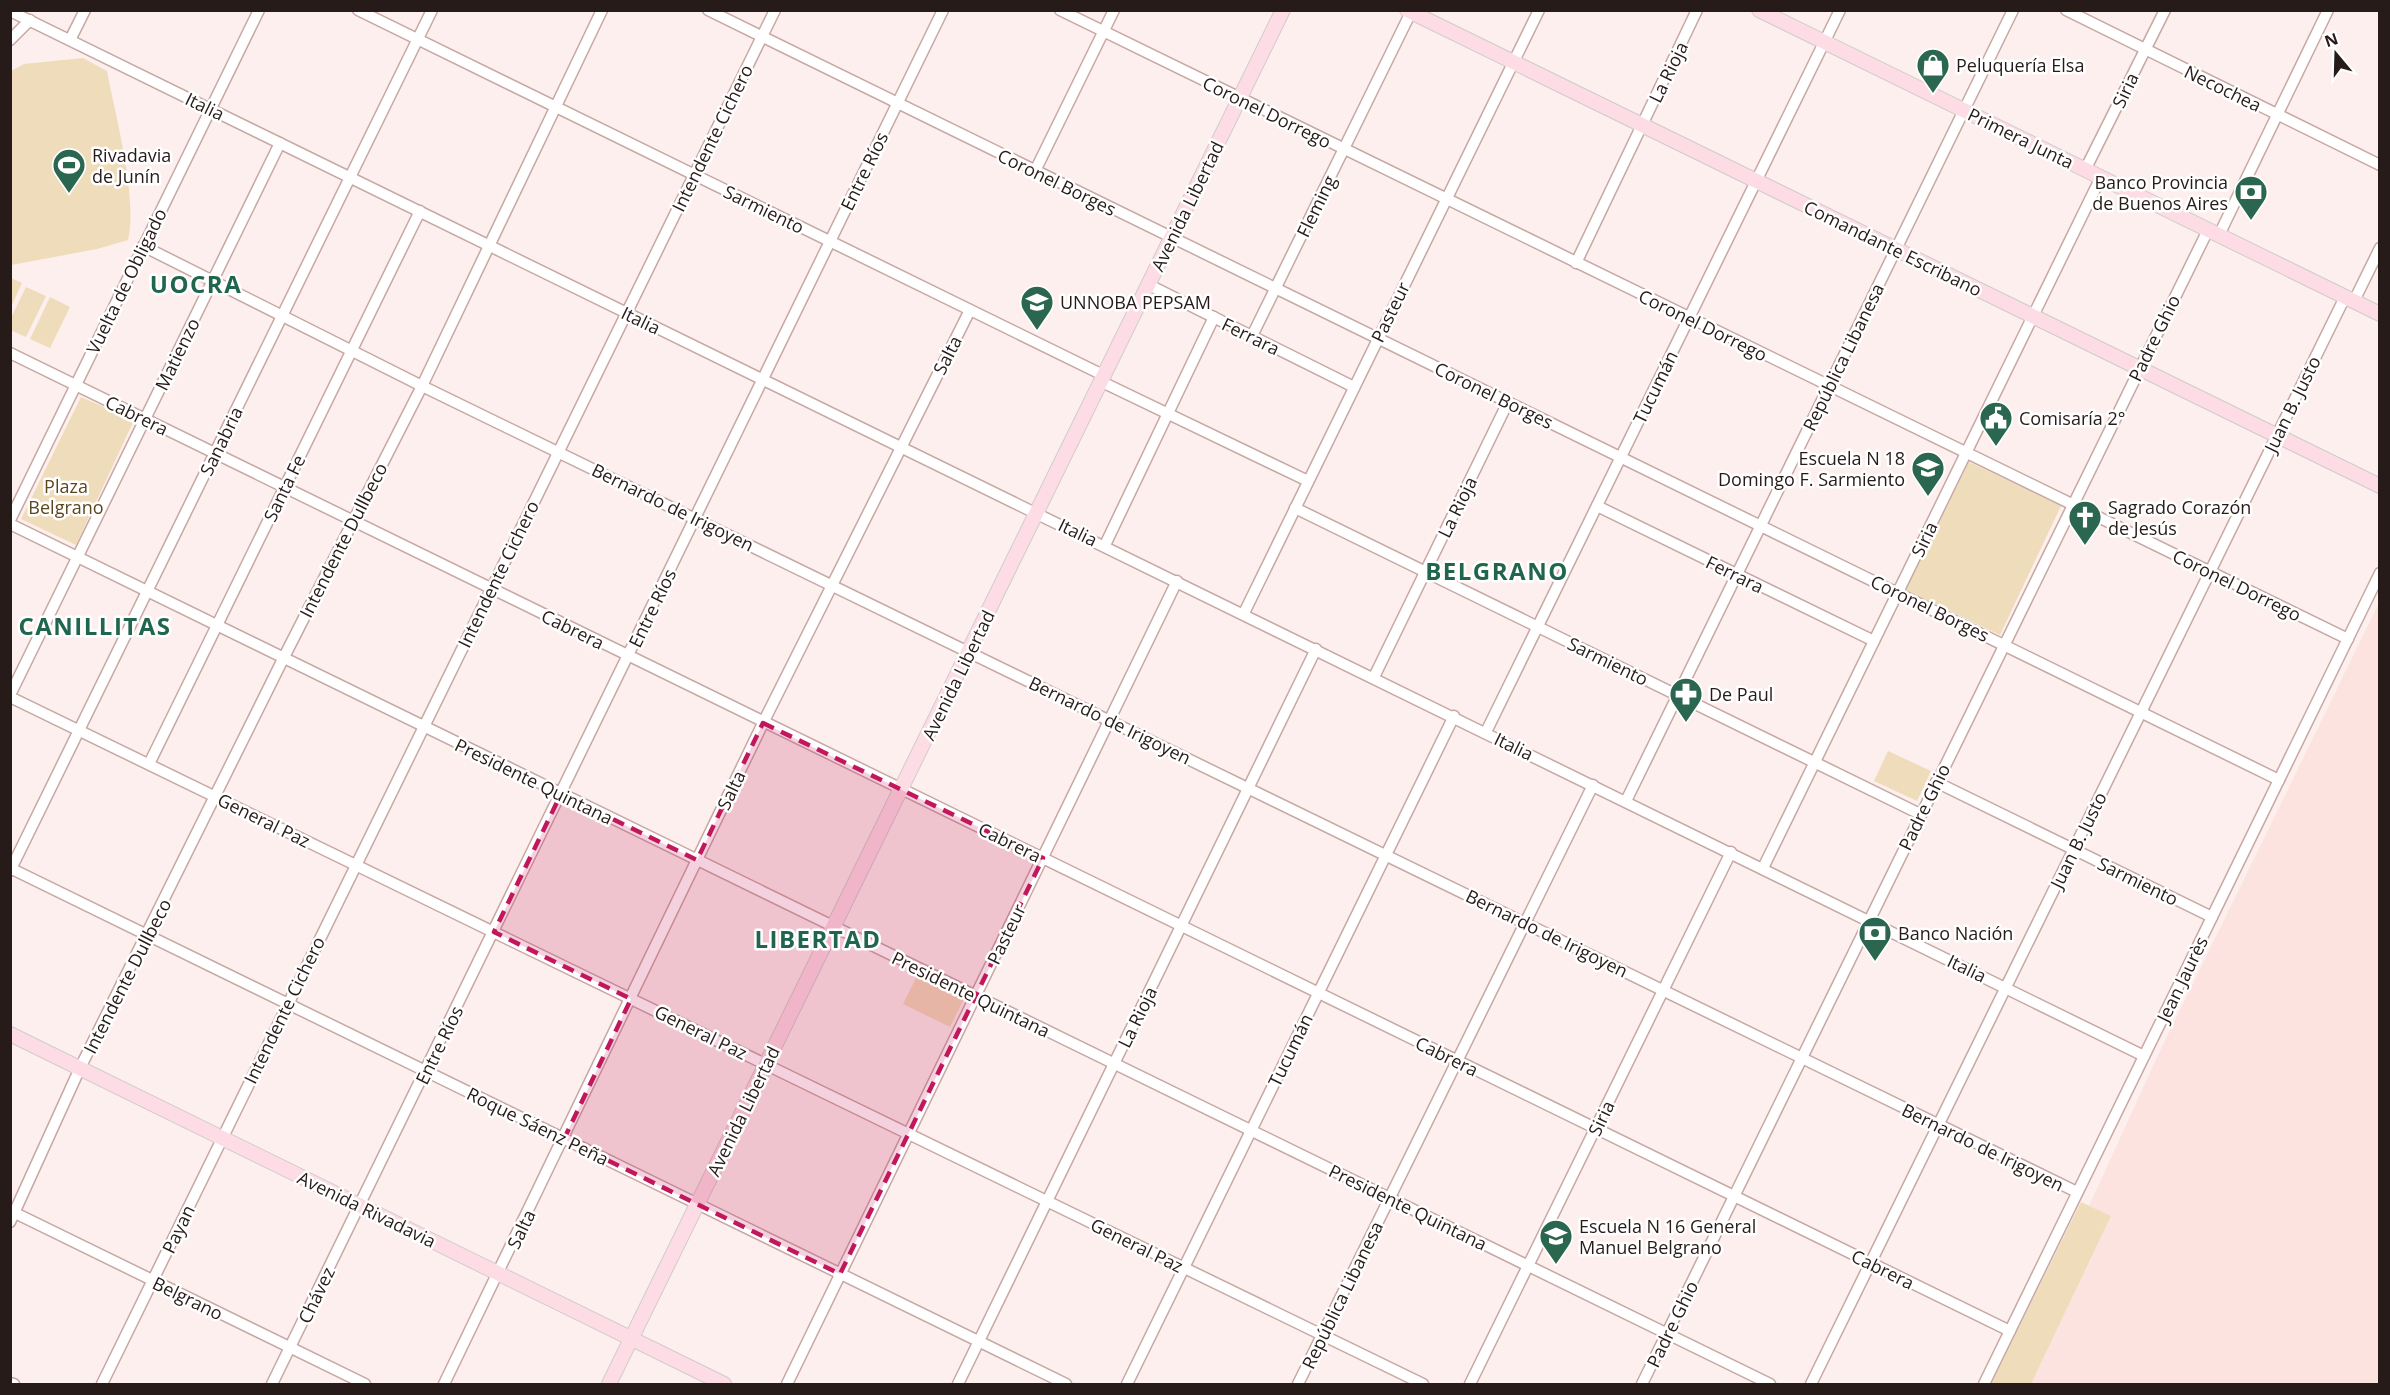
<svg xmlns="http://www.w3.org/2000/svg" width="2390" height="1395" viewBox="0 0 2390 1395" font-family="'Open Sans',sans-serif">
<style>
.built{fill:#fce3df}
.green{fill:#efdcba}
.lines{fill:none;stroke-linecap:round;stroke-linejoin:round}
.minor-casing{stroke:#c7a7a3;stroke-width:13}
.major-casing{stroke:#cfcdcc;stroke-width:16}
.minor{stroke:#fff;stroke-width:10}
.major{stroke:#fddce5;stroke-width:14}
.marked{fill:#c2185b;fill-opacity:0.2;stroke:#c2185b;stroke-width:4.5;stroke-dasharray:12 8;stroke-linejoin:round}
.labels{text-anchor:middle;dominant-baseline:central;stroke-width:5;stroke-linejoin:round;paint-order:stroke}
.poi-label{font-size:18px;fill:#261b19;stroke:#fff;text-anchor:start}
.street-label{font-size:18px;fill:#261b19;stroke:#fff}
.park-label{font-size:18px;fill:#5c471d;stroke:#fff}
.district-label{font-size:24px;font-weight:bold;letter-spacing:1.5px;fill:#20664e;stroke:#fff}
</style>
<rect width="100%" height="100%" fill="#fcefed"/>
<!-- built -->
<path class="built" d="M2379,603V1384H2031L2111,1216L2089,1206L2159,1053Z"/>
<!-- green -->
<g class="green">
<path d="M83,58L107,71C115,114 138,198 128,240L97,249L11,265V71L24,64Z"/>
<path d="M11,278L22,283L11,307Z"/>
<path d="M26,287L46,296L26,337L10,330L11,318Z"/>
<path d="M50,297L70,307L50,348L30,339Z"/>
<path d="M81,397L134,420L76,545L21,519Z"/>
<path d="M1969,462L2061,506L2000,635L1906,590Z"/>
<path d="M1888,751L1931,771L1917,801L1874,781Z"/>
<path d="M917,976L964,999L950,1027L903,1004Z"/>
<path d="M2081,1202L2111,1216L2031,1384H1991Z"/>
</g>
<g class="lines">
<defs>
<g id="minor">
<path d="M358,10L1105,376"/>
<path d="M708,10L2279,780"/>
<path d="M1060,10L2348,639"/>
<path d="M2066,10L2380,165"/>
<path d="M10,11L2144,1056"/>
<path d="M10,40L30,20"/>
<path d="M70,40L85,10"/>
<path d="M2085,170L2165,10"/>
<path d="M1035,171L1114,10"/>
<path d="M2219,235L2328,10"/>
<path d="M143,246L422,386L2077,1192"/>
<path d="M1576,263L1697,10"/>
<path d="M1149,285L1354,387"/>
<path d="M2354,301L2380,248"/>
<path d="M1252,336L1412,10"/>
<path d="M10,353L2010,1331"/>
<path d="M1102,382L1308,481"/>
<path d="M1597,506L1874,641"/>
<path d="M1295,508L1920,814"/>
<path d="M10,520L259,10"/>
<path d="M10,524L1770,1384"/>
<path d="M1105,545L1214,317"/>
<path d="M1244,613L1539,10"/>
<path d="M1374,677L1508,402"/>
<path d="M10,695L280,143"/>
<path d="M10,697L1423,1384"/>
<path d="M1486,732L1840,10"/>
<path d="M149,764L420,211"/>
<path d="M1936,782L2212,917"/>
<path d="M1626,801L2013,10"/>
<path d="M10,868L1066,1384"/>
<path d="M1763,868L2101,177"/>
<path d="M10,871L432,10"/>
<path d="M11,1211L365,1384"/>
<path d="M10,1222L80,1068L283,659L422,386L602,10"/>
<path d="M10,1383L14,1384"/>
<path d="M102,1384L775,10"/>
<path d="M272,1384L943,10"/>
<path d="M444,1384L763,723L970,310"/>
<path d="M787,1384L1177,581"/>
<path d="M958,1384L1316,649"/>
<path d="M1127,1384L1454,716"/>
<path d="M1298,1384L1593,785"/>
<path d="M1470,1384L1731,852"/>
<path d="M1642,1384L2208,230"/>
<path d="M1811,1384L2345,297"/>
<path d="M1984,1384L2380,573"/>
</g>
<g id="major">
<path d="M1407,10L2380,486"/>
<path d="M1759,10L2380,314"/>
<path d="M10,1034L724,1384"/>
<path d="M609,1384L1283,10"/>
</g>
</defs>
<!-- minor casing -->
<use href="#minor" class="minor-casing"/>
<!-- major casing -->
<use href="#major" class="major-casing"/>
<!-- minor -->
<use href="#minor" class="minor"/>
<!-- major -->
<use href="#major" class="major"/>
</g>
<!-- marked area -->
<path class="marked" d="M763,723L1043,858L840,1274L564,1139L631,999L494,932L561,794L697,860Z"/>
<!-- icons -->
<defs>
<symbol id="shop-pin" viewBox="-11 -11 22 30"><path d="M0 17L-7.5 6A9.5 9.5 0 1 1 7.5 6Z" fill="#2b6650" stroke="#fff"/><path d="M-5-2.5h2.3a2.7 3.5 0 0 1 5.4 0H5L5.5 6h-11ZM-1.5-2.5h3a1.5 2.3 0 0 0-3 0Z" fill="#fff"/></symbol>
<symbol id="stadium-pin" viewBox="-11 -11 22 30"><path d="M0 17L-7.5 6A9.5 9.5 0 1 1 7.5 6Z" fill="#2b6650" stroke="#fff"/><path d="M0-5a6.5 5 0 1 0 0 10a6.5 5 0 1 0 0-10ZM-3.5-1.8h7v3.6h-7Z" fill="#fff"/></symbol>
<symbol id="bank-pin" viewBox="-11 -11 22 30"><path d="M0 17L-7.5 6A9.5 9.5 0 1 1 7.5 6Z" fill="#2b6650" stroke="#fff"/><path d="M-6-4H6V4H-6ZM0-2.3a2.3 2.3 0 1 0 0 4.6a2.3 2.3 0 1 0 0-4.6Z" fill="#fff"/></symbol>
<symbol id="university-pin" viewBox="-11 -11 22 30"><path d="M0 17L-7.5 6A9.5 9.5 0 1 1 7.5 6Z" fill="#2b6650" stroke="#fff"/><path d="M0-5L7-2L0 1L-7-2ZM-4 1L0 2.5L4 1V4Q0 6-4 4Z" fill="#fff"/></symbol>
<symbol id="civic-pin" viewBox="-11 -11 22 30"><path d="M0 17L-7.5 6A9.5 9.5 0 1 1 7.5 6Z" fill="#2b6650" stroke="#fff"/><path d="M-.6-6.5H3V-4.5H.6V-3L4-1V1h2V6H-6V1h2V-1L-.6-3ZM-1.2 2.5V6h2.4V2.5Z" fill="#fff"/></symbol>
<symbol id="school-pin" viewBox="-11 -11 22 30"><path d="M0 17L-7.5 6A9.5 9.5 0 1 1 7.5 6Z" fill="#2b6650" stroke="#fff"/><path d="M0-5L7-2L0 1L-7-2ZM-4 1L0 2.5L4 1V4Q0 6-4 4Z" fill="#fff"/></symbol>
<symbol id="church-pin" viewBox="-11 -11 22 30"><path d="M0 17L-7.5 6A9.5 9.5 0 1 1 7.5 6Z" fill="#2b6650" stroke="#fff"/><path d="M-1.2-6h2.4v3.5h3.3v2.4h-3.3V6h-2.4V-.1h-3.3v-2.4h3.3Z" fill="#fff"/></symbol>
<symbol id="pharmacy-pin" viewBox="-11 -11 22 30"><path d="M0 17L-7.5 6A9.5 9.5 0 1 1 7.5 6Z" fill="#2b6650" stroke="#fff"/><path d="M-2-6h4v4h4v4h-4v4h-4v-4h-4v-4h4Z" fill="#fff"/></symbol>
</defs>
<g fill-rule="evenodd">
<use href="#shop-pin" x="1914" y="46" width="38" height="52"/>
<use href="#stadium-pin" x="50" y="146" width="38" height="52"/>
<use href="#bank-pin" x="2232" y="173" width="38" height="52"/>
<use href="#university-pin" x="1018" y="283" width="38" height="52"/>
<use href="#civic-pin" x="1977" y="399" width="38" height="52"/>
<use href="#school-pin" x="1909" y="449" width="38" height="52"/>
<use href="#church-pin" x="2066" y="498" width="38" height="52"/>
<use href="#pharmacy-pin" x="1667" y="675" width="38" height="52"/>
<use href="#bank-pin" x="1856" y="914" width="38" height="52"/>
<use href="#school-pin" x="1537" y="1217" width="38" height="52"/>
</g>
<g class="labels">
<!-- poi labels -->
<g class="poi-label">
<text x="1956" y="65">Peluquería Elsa</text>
<text x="92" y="155">Rivadavia<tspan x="92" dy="21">de Junín</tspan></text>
<text x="2228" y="182" text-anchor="end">Banco Provincia<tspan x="2228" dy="21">de Buenos Aires</tspan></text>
<text x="1060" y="302">UNNOBA PEPSAM</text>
<text x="2019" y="418">Comisaría 2°</text>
<text x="1905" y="458" text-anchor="end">Escuela N 18<tspan x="1905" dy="21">Domingo F. Sarmiento</tspan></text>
<text x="2108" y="507">Sagrado Corazón<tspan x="2108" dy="21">de Jesús</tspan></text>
<text x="1709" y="694">De Paul</text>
<text x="1898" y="933">Banco Nación</text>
<text x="1579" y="1226">Escuela N 16 General<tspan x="1579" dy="21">Manuel Belgrano</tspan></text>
</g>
<!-- street labels -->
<g class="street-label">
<text transform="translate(1668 72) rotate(-64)">La Rioja</text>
<text transform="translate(2223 88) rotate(26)">Necochea</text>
<text transform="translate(2125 90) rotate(-64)">Siria</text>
<text transform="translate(205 106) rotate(26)">Italia</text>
<text transform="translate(1267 112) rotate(26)">Coronel Dorrego</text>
<text transform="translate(712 138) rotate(-64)">Intendente Cichero</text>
<text transform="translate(2021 138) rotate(26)">Primera Junta</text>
<text transform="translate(864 171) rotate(-64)">Entre Ríos</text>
<text transform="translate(1057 182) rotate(26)">Coronel Borges</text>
<text transform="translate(1187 206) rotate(-64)">Avenida Libertad</text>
<text transform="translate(1316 206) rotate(-64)">Fleming</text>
<text transform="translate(764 209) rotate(26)">Sarmiento</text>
<text transform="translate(1893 248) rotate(26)">Comandante Escribano</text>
<text transform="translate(126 281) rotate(-64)">Vuelta de Obligado</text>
<text transform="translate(1390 312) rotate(-64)">Pasteur</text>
<text transform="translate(641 320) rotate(26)">Italia</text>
<text transform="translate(1703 325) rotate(26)">Coronel Dorrego</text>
<text transform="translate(1251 336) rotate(26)">Ferrara</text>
<text transform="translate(2154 338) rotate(-64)">Padre Ghio</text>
<text transform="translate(177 354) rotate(-64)">Matienzo</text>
<text transform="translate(947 355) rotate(-63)">Salta</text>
<text transform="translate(1843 357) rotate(-64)">República Libanesa</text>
<text transform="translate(1655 387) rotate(-64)">Tucumán</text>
<text transform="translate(1494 395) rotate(26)">Coronel Borges</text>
<text transform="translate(2292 404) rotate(-64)">Juan B. Justo</text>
<text transform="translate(137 415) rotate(26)">Cabrera</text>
<text transform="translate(221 441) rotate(-64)">Sanabria</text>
<text transform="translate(284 488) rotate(-64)">Santa Fe</text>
<text transform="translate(673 507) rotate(26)">Bernardo de Irigoyen</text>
<text transform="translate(1457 507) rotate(-64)">La Rioja</text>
<text transform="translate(1078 532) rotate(26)">Italia</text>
<text transform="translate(1924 539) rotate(-64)">Siria</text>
<text transform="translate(343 540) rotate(-63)">Intendente Dullbeco</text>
<text transform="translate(498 574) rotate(-64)">Intendente Cichero</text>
<text transform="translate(1735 574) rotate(26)">Ferrara</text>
<text transform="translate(2237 585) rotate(26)">Coronel Dorrego</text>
<text transform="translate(652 608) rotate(-64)">Entre Ríos</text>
<text transform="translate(1930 608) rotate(26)">Coronel Borges</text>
<text transform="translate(573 629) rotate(26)">Cabrera</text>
<text transform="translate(1608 661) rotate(26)">Sarmiento</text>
<text transform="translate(958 675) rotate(-64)">Avenida Libertad</text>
<text transform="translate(1110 720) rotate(26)">Bernardo de Irigoyen</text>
<text transform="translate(1514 746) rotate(26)">Italia</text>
<text transform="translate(534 781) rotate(26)">Presidente Quintana</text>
<text transform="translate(731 790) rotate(-64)">Salta</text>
<text transform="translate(1924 807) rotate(-64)">Padre Ghio</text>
<text transform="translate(264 820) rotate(26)">General Paz</text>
<text transform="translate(2078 840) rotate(-64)">Juan B. Justo</text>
<text transform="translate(1010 842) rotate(26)">Cabrera</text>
<text transform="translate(2138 881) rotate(26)">Sarmiento</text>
<text transform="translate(1547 933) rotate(26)">Bernardo de Irigoyen</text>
<text transform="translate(1006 934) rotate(-64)">Pasteur</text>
<text transform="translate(1967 968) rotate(26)">Italia</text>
<text transform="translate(127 976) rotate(-63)">Intendente Dullbeco</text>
<text transform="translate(2182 979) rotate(-64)">Jean Jaurès</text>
<text transform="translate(971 994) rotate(26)">Presidente Quintana</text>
<text transform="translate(284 1010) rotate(-64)">Intendente Cichero</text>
<text transform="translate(1137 1017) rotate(-64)">La Rioja</text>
<text transform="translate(701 1032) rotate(26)">General Paz</text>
<text transform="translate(439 1045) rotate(-64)">Entre Ríos</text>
<text transform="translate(1290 1050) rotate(-64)">Tucumán</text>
<text transform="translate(1447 1056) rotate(26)">Cabrera</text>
<text transform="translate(743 1111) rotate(-64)">Avenida Libertad</text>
<text transform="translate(1601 1118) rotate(-64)">Siria</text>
<text transform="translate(538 1126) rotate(26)">Roque Sáenz Peña</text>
<text transform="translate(1983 1147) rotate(26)">Bernardo de Irigoyen</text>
<text transform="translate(1408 1207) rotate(26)">Presidente Quintana</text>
<text transform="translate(367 1209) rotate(26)">Avenida Rivadavia</text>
<text transform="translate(178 1229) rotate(-64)">Payan</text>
<text transform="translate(521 1229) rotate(-64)">Salta</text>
<text transform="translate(1137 1245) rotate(26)">General Paz</text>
<text transform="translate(1883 1269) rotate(26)">Cabrera</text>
<text transform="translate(316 1295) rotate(-64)">Chávez</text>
<text transform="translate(1342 1295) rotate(-64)">República Libanesa</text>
<text transform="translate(188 1298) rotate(26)">Belgrano</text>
<text transform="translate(1672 1324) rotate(-64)">Padre Ghio</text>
</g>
<!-- park labels -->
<g class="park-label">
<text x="66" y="486">Plaza<tspan x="66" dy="21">Belgrano</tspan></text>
</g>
<!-- district labels -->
<g class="district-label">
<text x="196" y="283">UOCRA</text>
<text x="1497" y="570">BELGRANO</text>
<text x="95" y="625">CANILLITAS</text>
<text x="818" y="938">LIBERTAD</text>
</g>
</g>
<!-- border -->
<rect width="2390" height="1395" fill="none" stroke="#261b19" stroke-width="24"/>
<!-- north arrow -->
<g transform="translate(2336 54) rotate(341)" stroke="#ffffff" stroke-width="4.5" paint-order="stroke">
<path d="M0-4.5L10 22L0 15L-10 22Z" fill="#261b19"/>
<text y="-9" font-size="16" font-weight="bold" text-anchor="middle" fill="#261b19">N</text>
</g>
</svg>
